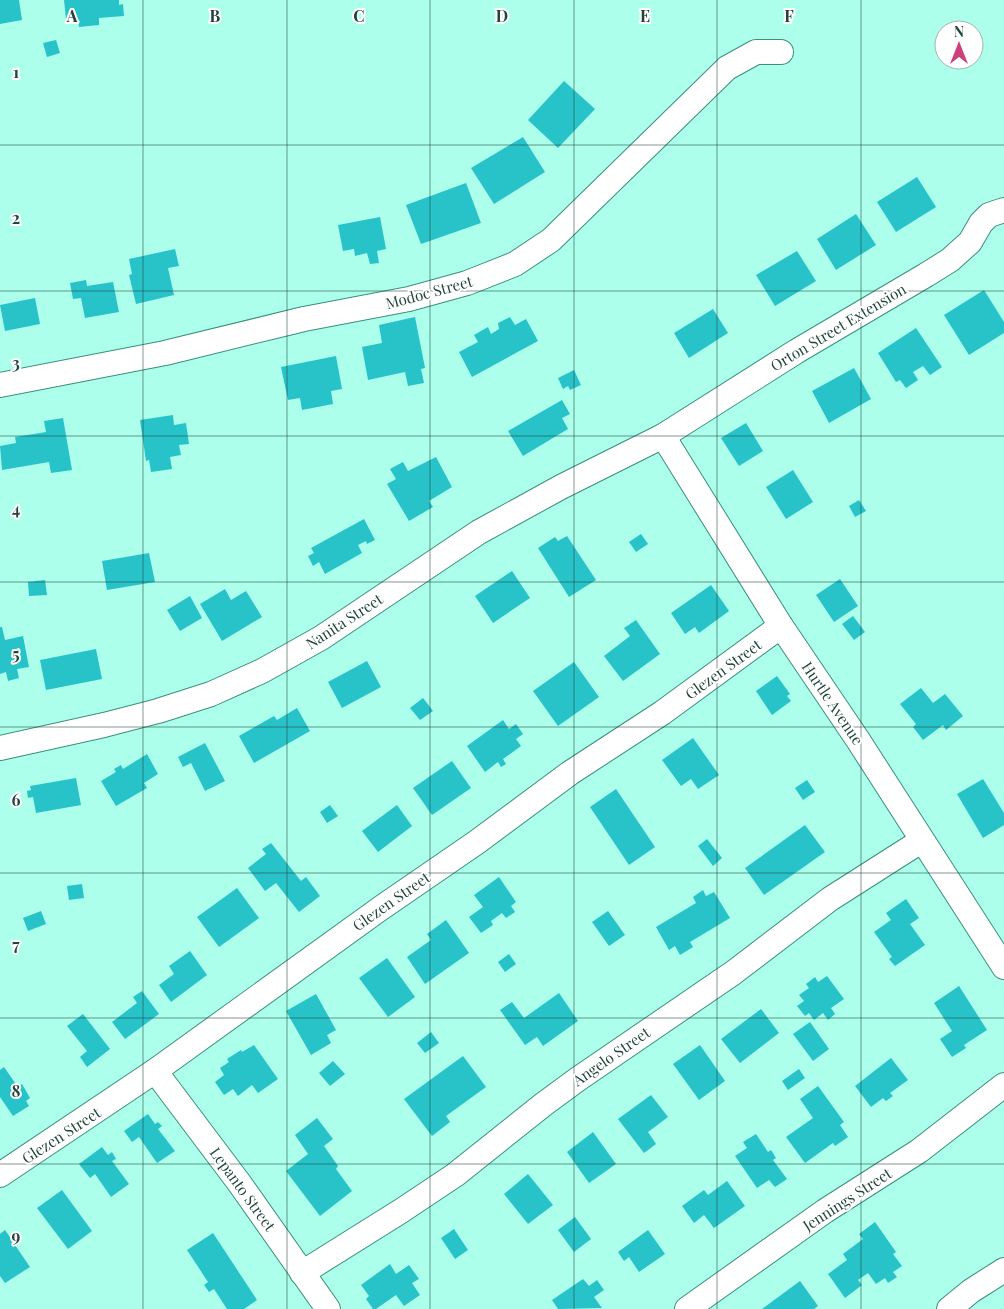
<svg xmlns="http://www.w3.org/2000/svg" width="1004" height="1309" viewBox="0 0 1004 1309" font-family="'Playfair Display',serif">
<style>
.building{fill:#28c3c8}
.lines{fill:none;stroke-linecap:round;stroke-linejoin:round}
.minor-casing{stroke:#3a8f7e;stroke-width:26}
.minor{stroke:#fff;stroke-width:24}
.grid{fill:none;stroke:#21443c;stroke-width:1;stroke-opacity:0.55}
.labels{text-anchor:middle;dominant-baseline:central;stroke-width:4;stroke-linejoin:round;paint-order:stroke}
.street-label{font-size:15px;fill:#21443c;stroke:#fff}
.grid-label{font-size:16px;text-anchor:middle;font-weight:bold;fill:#21443c;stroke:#fff;stroke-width:4;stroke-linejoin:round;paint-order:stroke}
</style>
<rect width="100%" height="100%" fill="#abffeb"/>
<!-- building -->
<g class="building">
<path d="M0,0H19L22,20L0,24Z"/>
<path d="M64,0H119V5L123,4L124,16L99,18V25L79,27L78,18L66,19Z"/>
<path d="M56,40L60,53L47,57L43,43Z"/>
<path d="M564,81L595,109L558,148L528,120Z"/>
<path d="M523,137L545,172L494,204L471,168Z"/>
<path d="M917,177L936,207L896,232L877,202Z"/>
<path d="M466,183L481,223L421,244L406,205Z"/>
<path d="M856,214L876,245L836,270L817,239Z"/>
<path d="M380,217L386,249L377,251L379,263L370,264L367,253L355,256L354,249L343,251L338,225Z"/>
<path d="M175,249L179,266L168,268L174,295L136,304L129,275L132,274L129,259Z"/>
<path d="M797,251L816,281L775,306L756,275Z"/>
<path d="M86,280L87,286L113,282L119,312L85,318L81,298L73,299L70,283Z"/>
<path d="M984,290L1004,322V333L969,355L944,315Z"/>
<path d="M35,298L40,324L5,331L0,305Z"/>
<path d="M713,309L728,333L689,358L674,333Z"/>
<path d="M415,317L425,368L421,369L424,383L408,386L405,372L368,380L362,347L382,343L379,325Z"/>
<path d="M510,317L515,325L526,319L538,341L472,377L459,352L478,342L474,335L488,327L491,334L499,329L498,323Z"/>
<path d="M916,328L942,367L930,375L923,366L913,372L918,380L906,388L900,380L896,382L878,353Z"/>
<path d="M336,356L342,389L331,391L333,404L302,410L300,398L288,400L281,367Z"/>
<path d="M854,368L871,399L829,423L812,391Z"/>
<path d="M574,370L581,385L570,390L568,386L563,389L558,378Z"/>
<path d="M562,400L570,414L562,418L568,429L523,456L508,431Z"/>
<path d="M173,415L174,425L186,423L189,444L179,445L181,455L170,457L172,469L151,472L149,460L146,461L140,420Z"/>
<path d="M63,418L72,470L51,473L49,462L2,470L0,446L16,443L15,437L46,432L44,421Z"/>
<path d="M746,423L763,451L739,466L721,438Z"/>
<path d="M436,457L452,487L429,501L433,507L409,521L387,484L396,479L390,469L403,462L408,471Z"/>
<path d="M793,470L813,502L786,519L766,487Z"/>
<path d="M859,500L866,511L855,517L849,506Z"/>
<path d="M364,519L375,540L367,544L366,541L358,545L362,553L325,574L319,562L313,566L308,556L314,553L311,548Z"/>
<path d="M641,534L648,544L636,552L629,542Z"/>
<path d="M567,536L596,580L569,597L538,548L555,537L558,541Z"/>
<path d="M149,553L155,582L107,590L102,561Z"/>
<path d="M512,571L530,598L493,623L475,596Z"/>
<path d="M840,579L858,606L834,622L816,595Z"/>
<path d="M45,580L47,595L29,596L28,582Z"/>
<path d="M711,585L729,611L699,633L695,627L685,634L671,613Z"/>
<path d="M225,589L231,600L246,591L262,617L222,641L200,604Z"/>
<path d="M190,596L202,618L180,631L167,610Z"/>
<path d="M853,616L865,632L854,640L842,624Z"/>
<path d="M636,620L660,654L623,681L604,656L630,636L624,628Z"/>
<path d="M0,627H2L5,640L23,636L29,667L17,669L19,678L8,681L6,672L0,674Z"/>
<path d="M96,649L102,679L46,690L40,660Z"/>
<path d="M367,661L381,687L342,708L328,682Z"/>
<path d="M574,662L599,697L558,726L533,691Z"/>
<path d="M777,676L790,694L787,696L791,701L772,715L756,691Z"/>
<path d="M921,688L933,703L945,694L963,716L946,730L943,725L923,740L913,727L916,724L900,704Z"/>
<path d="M423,698L433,711L420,720L410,708Z"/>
<path d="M297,708L310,731L254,763L239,736L274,716L277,720Z"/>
<path d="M503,720L509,729L516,724L523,734L516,739L521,746L503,759L506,764L501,767L498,762L485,772L467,746Z"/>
<path d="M693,738L719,775L698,789L691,779L681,786L662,760Z"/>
<path d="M205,743L225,781L205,791L191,763L183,767L178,757Z"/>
<path d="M147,754L158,774L144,783L147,788L116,806L101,781L116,772L114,769L121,765L123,769Z"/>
<path d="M452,761L471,788L432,815L413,788Z"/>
<path d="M76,778L81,805L36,813L33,797L28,798L27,791L31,790L30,786Z"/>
<path d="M983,779L1004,813V825L983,838L957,794Z"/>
<path d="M807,780L815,792L803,800L795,788Z"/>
<path d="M616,789L655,847L629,865L590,807Z"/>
<path d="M330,805L338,816L327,823L320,812Z"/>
<path d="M397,805L412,826L378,852L362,831Z"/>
<path d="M805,825L825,852L764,895L745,868Z"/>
<path d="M707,839L722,858L713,866L698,846Z"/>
<path d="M271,843L301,881L306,877L320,896L299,912L276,883L265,891L248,868L266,854L262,849Z"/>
<path d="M499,877L516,902L511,906L515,912L506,918L502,913L491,921L493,925L481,933L469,917L483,907L474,895Z"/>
<path d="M82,884L84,898L69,900L67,886Z"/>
<path d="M237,888L259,918L219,947L197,917Z"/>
<path d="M703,890L706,896L714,892L730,918L690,942L693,947L680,955L675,946L669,950L656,927L696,903L693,897Z"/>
<path d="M906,899L919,918L910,924L925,945L895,966L889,959L892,957L874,932L891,920L886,913Z"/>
<path d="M41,911L46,924L28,931L23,918Z"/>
<path d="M608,911L625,935L609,946L592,922Z"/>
<path d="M446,920L469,953L425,984L407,957L431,940L427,934Z"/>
<path d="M190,951L207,975L171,1002L159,985L174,974L169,966Z"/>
<path d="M509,954L516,964L505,972L498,962Z"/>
<path d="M387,958L415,997L388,1017L359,978Z"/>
<path d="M827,976L844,999L831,1008L835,1014L828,1020L823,1013L814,1020L809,1013L805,1016L797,1006L804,1001L799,995L809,988L806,984L815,977L818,982Z"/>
<path d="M959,986L987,1030L964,1045L966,1048L952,1057L940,1039L952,1031L934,1003Z"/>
<path d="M142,991L159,1014L125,1039L112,1022L137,1003L133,997Z"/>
<path d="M559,993L578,1021L543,1046L537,1037L525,1045L500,1010L512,1002L524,1018Z"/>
<path d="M316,994L336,1030L327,1035L331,1043L311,1055L286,1011Z"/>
<path d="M761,1009L779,1033L740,1063L721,1039Z"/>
<path d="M83,1014L110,1049L87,1067L80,1057L87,1051L67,1026Z"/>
<path d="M810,1022L829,1049L813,1061L793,1034Z"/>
<path d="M431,1032L439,1043L425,1053L417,1043Z"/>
<path d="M254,1045L278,1079L258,1093L252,1085L238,1096L233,1089L224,1095L215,1082L224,1075L220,1068L229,1062L227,1059L241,1050L242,1052Z"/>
<path d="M700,1045L725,1081L699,1100L673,1064Z"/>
<path d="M463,1056L486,1087L446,1116L450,1122L432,1136L404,1099Z"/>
<path d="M891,1058L908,1080L890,1093L893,1096L886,1101L883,1098L871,1107L855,1086Z"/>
<path d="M333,1061L345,1074L330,1086L319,1073Z"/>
<path d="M4,1067L18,1087L22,1084L30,1098L26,1101L29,1106L13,1116L0,1097V1070Z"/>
<path d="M799,1069L805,1078L788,1090L782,1081Z"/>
<path d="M818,1086L844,1122L840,1125L848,1137L835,1146L833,1143L805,1163L786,1137L813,1118L800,1099Z"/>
<path d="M651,1095L668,1117L648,1132L656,1144L644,1153L618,1119Z"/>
<path d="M148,1114L155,1124L158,1122L162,1126L158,1129L175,1151L157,1163L139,1137L132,1142L124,1131Z"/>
<path d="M317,1118L333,1139L324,1146L338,1166L336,1169L352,1191L320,1216L286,1171L308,1154L295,1135Z"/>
<path d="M593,1132L616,1164L589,1183L567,1152Z"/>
<path d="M756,1134L768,1152L771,1150L776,1158L773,1160L787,1179L775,1187L769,1180L757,1188L735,1156L747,1148L743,1142Z"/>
<path d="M102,1147L108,1155L112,1152L116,1159L112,1161L129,1184L111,1197L95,1174L90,1178L79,1164Z"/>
<path d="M528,1174L553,1205L528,1224L504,1194Z"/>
<path d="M727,1181L745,1206L714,1228L704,1215L694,1223L682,1206L704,1190L708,1195Z"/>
<path d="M62,1190L92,1231L68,1249L37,1208Z"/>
<path d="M575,1217L591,1239L574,1252L558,1230Z"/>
<path d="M875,1222L896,1252L893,1254L902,1266L893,1272L897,1277L888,1283L885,1278L876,1284L868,1273L858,1280L862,1285L845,1298L828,1274L847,1260L843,1254L863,1239L859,1234Z"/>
<path d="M454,1229L468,1250L455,1259L441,1238Z"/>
<path d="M5,1230L12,1240L16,1237L19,1243L15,1245L30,1267L5,1283L0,1276V1234Z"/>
<path d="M648,1230L665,1254L639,1272L629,1257L624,1261L618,1252Z"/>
<path d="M213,1233L257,1300L244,1309H227L214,1289L209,1292L204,1285L208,1282L187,1250Z"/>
<path d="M390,1264L396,1274L409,1265L419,1279L412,1283L420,1295L404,1306L396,1295L376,1309H373L366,1299L369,1296L361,1285Z"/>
<path d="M583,1279L589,1286L597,1280L604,1290L594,1297L602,1308L558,1309L552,1300Z"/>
<path d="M800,1281L818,1306L814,1309H762Z"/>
</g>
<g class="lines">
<defs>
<g id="minor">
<path d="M0,385L165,353L304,319L409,299L467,283L515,264L551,240L727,68L756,52H781"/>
<path d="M663,436L781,626L858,740L1004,967"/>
<path d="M0,748L104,725L158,711L211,694L262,671L321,638L479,532L561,487L663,436L797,351L926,275L950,260L970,242L981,223L989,215L1004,210"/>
<path d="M155,1071L240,1184L328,1309"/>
<path d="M0,1175L155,1071L381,908L477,842L570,773L662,713L781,626"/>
<path d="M302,1273L401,1211L455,1175L544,1104L578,1079L733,973L830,899L921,841"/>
<path d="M687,1309L825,1211L919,1151L1004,1085"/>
<path d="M949,1309L971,1291L1004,1270"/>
</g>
</defs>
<!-- minor casing -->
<use href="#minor" class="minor-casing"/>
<!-- minor -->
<use href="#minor" class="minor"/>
</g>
<!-- grid -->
<path class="grid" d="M143,0V1309M287,0V1309M430,0V1309M574,0V1309M717,0V1309M861,0V1309M0,145H1004M0,291H1004M0,436H1004M0,582H1004M0,727H1004M0,873H1004M0,1018H1004M0,1164H1004"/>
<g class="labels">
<!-- street labels -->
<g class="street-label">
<text transform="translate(429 292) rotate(-15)">Modoc Street</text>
<text transform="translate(838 327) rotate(-31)">Orton Street Extension</text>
<text transform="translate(344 621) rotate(-33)">Nanita Street</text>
<text transform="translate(723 669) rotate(-36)">Glezen Street</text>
<text transform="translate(833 703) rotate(56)">Hurtle Avenue</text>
<text transform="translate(391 901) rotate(-35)">Glezen Street</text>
<text transform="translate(611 1056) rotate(-35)">Angelo Street</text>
<text transform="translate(61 1135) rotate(-33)">Glezen Street</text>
<text transform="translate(243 1189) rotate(54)">Lepanto Street</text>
<text transform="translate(847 1199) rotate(-33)">Jennings Street</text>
</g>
</g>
<g class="grid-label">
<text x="72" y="22">A</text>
<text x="215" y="22">B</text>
<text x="359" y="22">C</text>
<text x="502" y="22">D</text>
<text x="645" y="22">E</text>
<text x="789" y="22">F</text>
<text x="16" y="78">1</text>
<text x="16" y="224">2</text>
<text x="16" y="369">3</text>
<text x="16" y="515">4</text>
<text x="16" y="660">5</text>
<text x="16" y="806">6</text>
<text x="16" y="951">7</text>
<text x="16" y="1097">8</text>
<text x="16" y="1242">9</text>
</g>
<!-- north arrow -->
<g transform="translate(959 45)"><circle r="24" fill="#ffffff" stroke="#a6b4b1"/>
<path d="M0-4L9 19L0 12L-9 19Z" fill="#ca417c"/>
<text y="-8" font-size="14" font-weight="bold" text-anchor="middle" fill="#21443c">N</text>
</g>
</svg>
